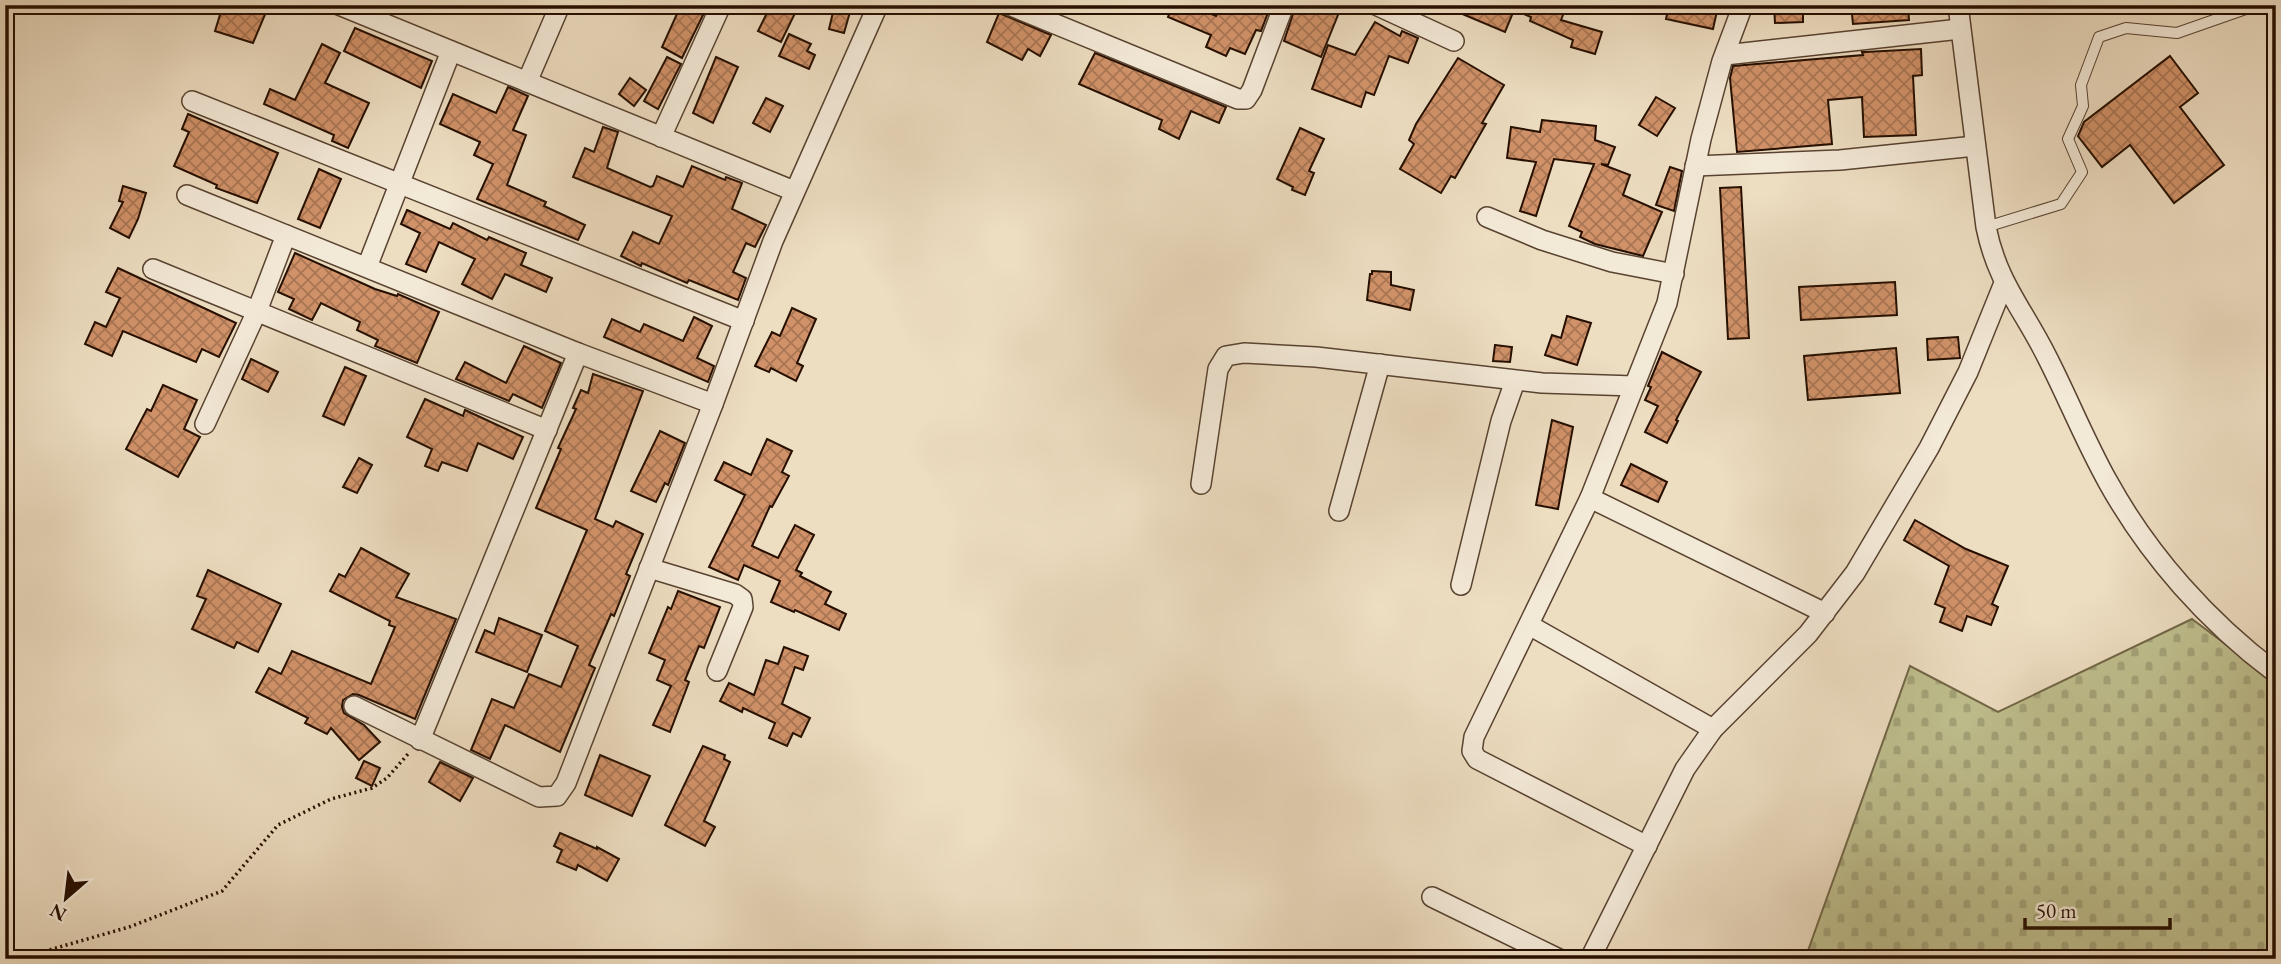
<svg xmlns="http://www.w3.org/2000/svg" width="2281" height="964" viewBox="0 0 2281 964" font-family="'EB Garamond',serif">
<style>
.cemetery{fill:url(#cemetery-stones);stroke:#726747;stroke-width:2}
.building{fill:url(#building-cross-hatch);stroke:#260f00;stroke-width:2}
.lines{fill:none;stroke-linecap:round;stroke-linejoin:round}
.lane-casing{stroke:#584230;stroke-width:12}
.street-casing{stroke:#584230;stroke-width:22}
.path{stroke:#260f00;stroke-width:3.5;stroke-dasharray:2 3.5;stroke-linecap:butt}
.lane{stroke:#f3e9d7;stroke-width:10}
.street{stroke:#f3e9d7;stroke-width:19}
</style>
<defs>
<pattern id="cemetery-stones" width="16" height="16" patternUnits="userSpaceOnUse" patternTransform="scale(1.75)"><rect width="16" height="16" fill="#bfbf8e"/><path d="M2 7V4a2 2 0 0 1 4 0v3zM10 15v-3a2 2 0 0 1 4 0v3z" fill="#a4a379"/></pattern>
<pattern id="building-cross-hatch" width="8" height="8" patternUnits="userSpaceOnUse" patternTransform="scale(1.75)"><rect width="8" height="8" fill="#d19269"/><path d="M0 0l8 8M0 8l8-8" fill="none" stroke="#a97654"/></pattern>
</defs>
<rect width="100%" height="100%" fill="#edddc1"/>
<filter id="stains"><feTurbulence type="fractalNoise" baseFrequency=".00286" numOctaves="4"/><feColorMatrix values="0 0 0 0 .2 0 0 0 0 .09 0 0 0 0 .02 0 0 0 .5 -.17"/></filter>
<radialGradient id="worn" r=".72"><stop offset=".6" stop-color="#630" stop-opacity="0"/><stop offset="1" stop-color="#630" stop-opacity=".3"/></radialGradient>
<!-- cemetery -->
<path class="cemetery" d="M2192,619L2276,682V959H1805L1910,666L1998,712Z"/>
<!-- building -->
<g class="building">
<path d="M223,5H269L253,43L215,31Z"/>
<path d="M681,5H688L704,13L682,58L662,47Z"/>
<path d="M771,5H799L781,42L758,31Z"/>
<path d="M1173,5H1190L1216,16L1221,5H1271L1261,31L1256,30L1245,54L1230,48L1226,56L1206,47L1211,35L1168,17Z"/>
<path d="M1296,5H1342L1321,57L1284,41Z"/>
<path d="M1441,5H1567L1561,20L1602,32L1595,54L1571,47L1573,40L1530,21L1531,17L1514,10L1505,32Z"/>
<path d="M1669,5H1707L1706,9L1717,11L1713,29L1666,19Z"/>
<path d="M1774,5H1803V22L1775,23Z"/>
<path d="M1851,5H1908L1909,20L1853,24Z"/>
<path d="M834,8L850,12L844,33L829,29Z"/>
<path d="M999,13L1051,35L1040,56L1028,49L1022,60L987,42Z"/>
<path d="M1375,22L1400,36L1402,31L1418,38L1408,63L1389,56L1374,95L1366,92L1361,107L1312,89L1328,45L1355,55Z"/>
<path d="M355,28L432,61L421,88L344,51Z"/>
<path d="M789,34L811,44L807,51L815,55L809,69L779,56Z"/>
<path d="M322,44L340,53L325,83L369,103L348,148L332,141L334,135L264,104L270,89L295,100Z"/>
<path d="M1921,49L1922,75L1913,76L1916,135L1864,137L1862,97L1828,100L1832,144L1737,152L1730,78L1733,66L1863,55L1862,52H1865Z"/>
<path d="M1095,53L1226,107L1219,123L1191,111L1179,139L1159,129L1162,120L1079,84Z"/>
<path d="M2170,56L2198,93L2180,107L2224,165L2174,203L2130,145L2102,167L2078,136L2084,122Z"/>
<path d="M667,57L681,64L658,109L644,101Z"/>
<path d="M716,57L738,67L713,123L693,113Z"/>
<path d="M1458,58L1504,85L1482,123L1486,124L1455,178L1451,176L1441,193L1400,169L1414,144L1409,140L1416,124Z"/>
<path d="M630,78L646,90L634,106L619,94Z"/>
<path d="M508,87L528,96L513,130L526,135L507,185L546,202L544,206L585,225L578,240L477,199L493,164L474,155L480,142L440,124L453,94L496,113Z"/>
<path d="M1656,97L1675,108L1657,136L1639,125Z"/>
<path d="M766,98L783,106L770,132L753,123Z"/>
<path d="M188,114L278,153L257,203L216,188L217,185L174,166L189,132L182,129Z"/>
<path d="M1542,120L1596,126L1595,140L1615,147L1608,165L1601,164L1630,175L1623,195L1662,212L1643,256L1595,244L1580,237L1582,232L1569,226L1594,164L1554,159L1536,216L1520,211L1536,162L1507,158L1511,127L1540,132Z"/>
<path d="M603,127L618,132L607,168L650,187L653,186L657,176L683,187L692,166L725,180L726,177L742,183L732,209L766,225L755,247L746,243L733,272L746,278L738,300L689,280L687,283L642,263L641,266L621,256L633,232L659,244L672,216L573,177L585,148L594,152Z"/>
<path d="M1300,128L1324,139L1309,171L1314,173L1305,195L1292,190L1293,187L1277,179Z"/>
<path d="M1670,167L1682,171L1674,211L1656,205Z"/>
<path d="M319,169L341,179L320,228L298,219Z"/>
<path d="M123,186L146,193L138,219L129,238L110,228L123,202L119,201Z"/>
<path d="M1741,187L1749,338L1728,339L1720,188Z"/>
<path d="M407,210L450,229L453,223L487,240L489,237L526,253L521,265L552,278L546,292L505,274L492,299L462,284L475,259L439,242L426,272L406,264L420,233L401,224Z"/>
<path d="M295,253L375,289L397,296L398,294L439,312L417,363L375,346L378,340L357,330L360,322L321,303L312,320L289,309L294,299L278,292Z"/>
<path d="M118,268L236,323L219,357L202,349L196,362L123,331L112,356L85,344L95,322L106,327L120,298L106,292Z"/>
<path d="M1372,271L1391,272V285L1414,290L1410,310L1367,300L1370,274H1372Z"/>
<path d="M1895,282L1897,315L1801,320L1799,287Z"/>
<path d="M792,308L816,319L797,363L803,366L796,381L771,368L769,372L755,366L772,332L780,336Z"/>
<path d="M1567,316L1591,323L1577,365L1545,355L1552,335L1561,338Z"/>
<path d="M694,317L712,326L697,358L714,366L708,382L604,337L612,319L640,332L644,324L683,341Z"/>
<path d="M1958,337L1960,358L1928,360L1927,339Z"/>
<path d="M1495,345L1512,347L1510,362L1493,361Z"/>
<path d="M524,346L561,363L542,408L513,394L509,401L456,379L465,362L506,383Z"/>
<path d="M1896,348L1900,393L1808,400L1804,356Z"/>
<path d="M1662,352L1701,372L1676,420L1678,421L1667,443L1645,432L1658,406L1645,400L1651,387L1648,386Z"/>
<path d="M251,359L278,372L268,392L242,379Z"/>
<path d="M345,367L366,376L344,425L323,416Z"/>
<path d="M593,374L643,391L595,519L613,527L616,521L643,534L626,574L630,576L614,616L611,614L589,665L595,668L560,752L505,725L490,759L471,750L492,699L514,708L529,674L561,687L578,646L545,631L587,530L536,508L561,449L558,448L576,409L573,408L581,390L588,393Z"/>
<path d="M163,385L197,400L184,429L200,437L178,477L126,449L147,409L151,411Z"/>
<path d="M425,399L463,416L465,410L523,437L513,459L478,443L467,471L442,462L438,471L425,466L432,449L407,437Z"/>
<path d="M1552,420L1573,427L1558,509L1536,505Z"/>
<path d="M660,431L685,443L670,480L668,485L665,483L656,502L631,491Z"/>
<path d="M767,439L792,451L782,472L789,476L772,507L770,506L752,546L778,558L795,525L814,535L796,570L802,573L800,576L831,592L825,604L846,614L839,630L795,610L794,612L771,602L780,581L744,565L738,580L709,567L745,495L715,480L724,462L751,475Z"/>
<path d="M359,458L372,465L357,493L343,487Z"/>
<path d="M1631,464L1667,482L1658,502L1621,485Z"/>
<path d="M1915,520L1966,549L2008,566L1992,604L1998,607L1991,625L1967,616L1962,631L1940,622L1945,608L1935,604L1949,566L1904,540Z"/>
<path d="M361,548L409,574L396,597L456,619L415,719L359,695L353,694L343,700L342,707L344,713L364,725L380,742L359,760L331,728L327,734L305,723L308,718L256,692L269,668L281,674L292,651L371,684L395,627L389,625L390,621L330,591L339,574L345,577Z"/>
<path d="M208,570L281,604L258,652L237,642L234,648L192,629L206,599L197,596Z"/>
<path d="M678,591L720,607L704,648L699,646L685,680L689,682L670,732L653,725L671,686L657,680L665,660L649,653L668,607L671,609Z"/>
<path d="M499,618L542,635L527,672L476,652L485,630L494,634Z"/>
<path d="M784,647L808,656L803,670L795,667L782,704L810,718L801,737L793,733L787,746L769,738L775,723L743,708L742,712L720,701L729,683L754,695L766,660L778,664Z"/>
<path d="M703,746L725,755L724,759L730,762L704,821L715,827L705,846L665,825Z"/>
<path d="M600,755L650,776L632,816L585,795Z"/>
<path d="M364,761L380,768L372,786L356,778Z"/>
<path d="M440,762L473,778L460,801L429,782Z"/>
<path d="M560,833L597,849V847L619,859L607,881L578,865L576,870L557,862L562,850L554,846Z"/>
</g>
<g class="lines">
<defs>
<path id="lane" d="M1986,227L2061,204L2082,172L2068,139L2083,106L2081,85L2099,37L2126,28L2177,33L2257,5"/>
<g id="street">
<path d="M339,5L794,191"/>
<path d="M1009,5L1238,99H1246L1252,90L1284,5"/>
<path d="M1376,5L1454,41"/>
<path d="M1958,5L1986,227C1997,282 2023,309 2047,357C2068,398 2085,441 2108,482C2149,556 2208,622 2276,673"/>
<path d="M1725,55L1960,29"/>
<path d="M527,82L560,5"/>
<path d="M192,101L744,321"/>
<path d="M661,137L721,5"/>
<path d="M1695,166L1840,160L1975,146"/>
<path d="M187,195L578,353L713,404"/>
<path d="M1487,217L1542,240L1612,262L1674,274"/>
<path d="M367,267L451,51"/>
<path d="M153,269L547,430"/>
<path d="M205,424L257,311L286,235"/>
<path d="M1201,484L1218,369L1226,356L1244,353L1316,357L1542,383L1634,386"/>
<path d="M1590,498L1825,613"/>
<path d="M1339,511L1380,364"/>
<path d="M649,568L735,594L742,599L743,607L717,671"/>
<path d="M1461,585L1501,421L1515,381"/>
<path d="M1529,625L1713,729"/>
<path d="M354,706L539,797L557,796L566,783L713,404L773,241L878,5"/>
<path d="M420,740L578,353"/>
<path d="M1647,846L1477,759L1472,751L1474,737L1590,498L1667,303L1701,139L1722,61L1743,5"/>
<path d="M1432,897L1559,959"/>
<path d="M1590,959L1685,769L1713,729L1808,634L1855,573L1929,448L1968,372L2004,283"/>
</g>
</defs>
<!-- lane casing -->
<use href="#lane" class="lane-casing"/>
<!-- street casing -->
<use href="#street" class="street-casing"/>
<!-- path -->
<path class="path" d="M18,959L129,927L222,891L278,825L331,799L372,788L387,778L408,754"/>
<!-- lane -->
<use href="#lane" class="lane"/>
<!-- street -->
<use href="#street" class="street"/>
</g>
<!-- margin -->
<rect width="2281" height="964" fill="none" stroke="#edddc1" stroke-width="28"/>
<rect x="7" y="7" width="2267" height="950" fill="none" stroke="#260f00" stroke-width="3.5"/>
<rect x="14" y="14" width="2253" height="936" fill="none" stroke="#260f00" stroke-width="2"/>
<!-- north arrow -->
<g transform="translate(66 898) rotate(208)" stroke="#f3e9d7" stroke-width="5" paint-order="stroke">
<path d="M0-5L12 26L0 18L-12 26Z" fill="#260f00"/>
<text y="-10" font-size="19" font-weight="bold" text-anchor="middle" fill="#260f00">N</text>
</g>
<!-- scale -->
<path d="M2025 918v10h145v-10" fill="none" stroke="#260f00" stroke-width="3.5"/>
<text x="2036" y="918" font-size="21" fill="#260f00" stroke="#f3e9d7" stroke-width="5" paint-order="stroke">50 m</text>
<rect width="100%" height="100%" filter="url(#stains)"/>
<rect width="100%" height="100%" fill="url(#worn)"/>
</svg>
